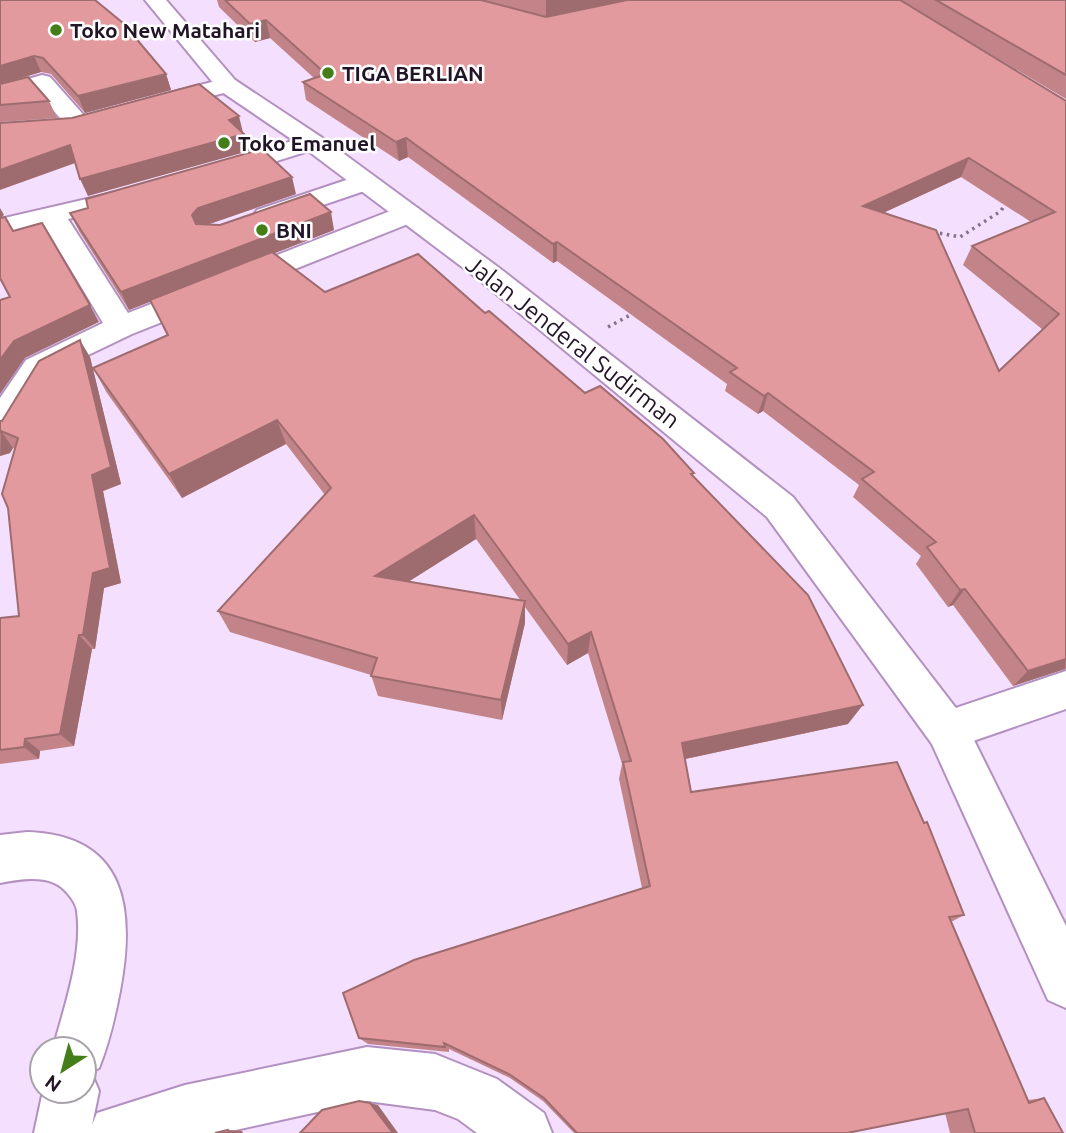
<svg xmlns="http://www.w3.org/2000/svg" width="1066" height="1133" viewBox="0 0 1066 1133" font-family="Ubuntu,sans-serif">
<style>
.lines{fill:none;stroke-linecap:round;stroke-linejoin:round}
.minor-casing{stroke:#b291c1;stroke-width:4}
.major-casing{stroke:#b291c1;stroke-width:4}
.path{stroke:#83728a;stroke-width:3.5;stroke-dasharray:2.5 4.5;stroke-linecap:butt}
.minor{fill:#fff;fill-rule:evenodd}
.major{fill:#fff;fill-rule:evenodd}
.wall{fill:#c28488;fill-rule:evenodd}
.shaded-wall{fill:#9e6c6f}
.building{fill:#e29a9e;stroke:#9e6c6f;stroke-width:2;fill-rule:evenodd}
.poi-dot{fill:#437e18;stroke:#fff;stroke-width:2.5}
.labels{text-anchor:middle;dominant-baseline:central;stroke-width:5;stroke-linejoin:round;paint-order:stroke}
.far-poi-label{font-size:21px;font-weight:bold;fill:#221527;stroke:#fff;text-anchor:start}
.street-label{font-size:24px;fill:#221527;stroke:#fff}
</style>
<rect width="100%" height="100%" fill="#f5dffe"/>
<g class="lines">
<defs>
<g id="minor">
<path d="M42,75L50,77L88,120L91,125L88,130H70L37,91L0,101V87Z"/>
<path d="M227,78L235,80L238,85L235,90L155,111L147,109L143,104L147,99Z"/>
<path d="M312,135L321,137L324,142L321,147L220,179L211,176L207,171L211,166Z"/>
<path d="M364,174L373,176L377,182L373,188L267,224L257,222L253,216L257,210Z"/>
<path d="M139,187L148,189L152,195L148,201L68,219L128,313L398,208H418L422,214L418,220L132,334L63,367L48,376L40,386L12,436L0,439V398L26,360L103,323L44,225L0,235V219Z"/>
<path d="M1066,671V709L947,750L932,744L925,730L932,716Z"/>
<path d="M27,832C128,835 135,911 120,991C115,1017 109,1043 99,1068L91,1072L99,1091L92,1125L97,1113L185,1085L367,1047L435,1054L497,1079L544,1113L552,1133H477L458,1119L435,1110L367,1101L222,1133H34L43,1091H84V1049H53C64,1007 83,955 77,911C76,901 63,886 54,883C38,876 16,880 0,883V835Z"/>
</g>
<path id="major" d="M145,0H166L235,80L321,137L498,267L793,497L962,716L1066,926V1008L1048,1000L932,744L767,517L478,279L303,147L219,90Z"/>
</defs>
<!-- minor casing -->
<use href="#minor" class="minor-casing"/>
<!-- major casing -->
<use href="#major" class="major-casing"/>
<!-- path -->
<g class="path">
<path d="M933,232L960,237L1001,211L1007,200"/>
<path d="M608,327L634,313"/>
</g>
<!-- minor -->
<use href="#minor" class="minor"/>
<!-- major -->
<use href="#major" class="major"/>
</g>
<!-- wall -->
<g class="wall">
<path d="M0,0L166,74L171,90L85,113L51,74L41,72L2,84L49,101L57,118L0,122Z"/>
<path d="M217,0H1066V99L905,3L1066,101V669H1065L1013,686L953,605L948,607L916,564L921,556L853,497L859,485L763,411L758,414L725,391L727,384L557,261L553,263L408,157L399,161L306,100L303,82L314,78L270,38L255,42L219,7ZM961,177L1031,222L972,246L963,265L1043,330L999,371L883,213Z"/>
<path d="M296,194L208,224L334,230L274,253L325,292L485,313L585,393L693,476L848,724L685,759L691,792L964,915L951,922L1028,1100L1044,1098L1063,1133H950L945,1113L847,1133H574L543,1101L510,1078L449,1049V1052L368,1044L359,1038L642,888L619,779L622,764L588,653L567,665L525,607V623L502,720L378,696L371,675L230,632L218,611L325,495L286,444L182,498L107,393L93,368L167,336L151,301L129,310L79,231L70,213ZM476,539L521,601L408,582Z"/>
<path d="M90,357L121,484L103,491L121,583L104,588L95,649H92L74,746L40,751L39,759L0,764V618L19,616L15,449L13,448L10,453L0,456V421Z"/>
</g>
<!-- shaded-wall -->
<g class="shaded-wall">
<path d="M546,0H626L546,17Z"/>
<path d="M266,20L270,38L255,42L250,24Z"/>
<path d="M34,56L41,72L0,84V66Z"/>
<path d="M166,74L171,90L85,113L78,96Z"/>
<path d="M239,116L243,133L229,120Z"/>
<path d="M244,134L249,151L88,196L80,179Z"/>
<path d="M406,138L408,157L399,161L396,142Z"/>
<path d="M70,145L78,162L0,190V170Z"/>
<path d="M969,158L961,177L857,225L863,206Z"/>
<path d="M292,177L296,194L204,226L199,233L192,215L198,208Z"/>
<path d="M0,208L4,215L0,218Z"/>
<path d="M331,212L334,230L129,310L121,292Z"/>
<path d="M557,242V261L553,263V244Z"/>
<path d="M90,305L99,322L25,358L0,394V360L14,341Z"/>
<path d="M80,340L90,357L121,484L103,491L121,583L104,588L95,649L83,635L92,475Z"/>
<path d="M768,393L763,411L758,414L764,396Z"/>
<path d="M277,420L286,444L182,498L169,474Z"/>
<path d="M1,431L13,448L10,453L0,456Z"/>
<path d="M474,515L476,539L381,599L375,576Z"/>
<path d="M965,589L953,605L948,607L960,590Z"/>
<path d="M525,601V623L502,720L501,700Z"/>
<path d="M591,632L588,653L567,665L568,644Z"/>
<path d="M79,635L92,649L74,746L60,734Z"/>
<path d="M1066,659L1065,669L1013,686L1028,671Z"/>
<path d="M863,705L848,724L676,761L682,743Z"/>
<path d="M25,739L40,751L39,759L24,747Z"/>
<path d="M370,1103L378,1105L398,1133H393Z"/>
<path d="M228,1130L242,1131L243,1133H230Z"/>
</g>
<!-- building -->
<g class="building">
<path d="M0,0H95L123,23L166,74L78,96L43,58L34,56L0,66Z"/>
<path d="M225,0H481L546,17L627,0H900L1066,101V659L1028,671L965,589L960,590L927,547L936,542L862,479L874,472L768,393L764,396L730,372L737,368L557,242L553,244L406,138L396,142L303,82L326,74L266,20L250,24ZM969,158L1055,212L972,246L1059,314L999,371L936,230L863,206Z"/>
<path d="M936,0H1066V75Z"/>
<path d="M28,77L49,101L0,105V84Z"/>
<path d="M199,84L239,116L229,120L244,134L80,179L70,145L0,170V123L72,118Z"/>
<path d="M262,149L292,177L198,208L192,215L196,224L220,225L310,194L331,212L121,292L70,213L88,208L86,199Z"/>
<path d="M5,217L13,231L42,223L90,305L14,341L0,360V300L10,297L0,278V218Z"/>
<path d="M272,252L325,292L418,254L485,313L489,311L585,393L600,386L663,439L694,473L691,474L808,595L863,705L682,743L691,792L897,762L924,823L927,822L964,915L949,917L1029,1103L1044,1098L1063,1133H975L968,1109L847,1133H577L544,1098L509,1074L444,1043L445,1047L359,1038L343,993L414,960L650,886L623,762L631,761L591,632L568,644L474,515L375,576L525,601L501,700L371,676L377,658L218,611L331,488L277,420L169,474L93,368L168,335L150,300Z"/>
<path d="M80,340L111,467L92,475L110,568L93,573L83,635H79L60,734L25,739L24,747L0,750V618L19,616L8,508L2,494L18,438L1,431L0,433V421H2L39,361Z"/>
<path d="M359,1101L370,1103L393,1133H300L322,1110Z"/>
<path d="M228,1130L230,1133H215Z"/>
</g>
<!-- markers -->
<g class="poi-dot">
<circle cx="56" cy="30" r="7"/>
<circle cx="328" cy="73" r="7"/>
<circle cx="224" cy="143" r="7"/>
<circle cx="262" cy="230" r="7"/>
</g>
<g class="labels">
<!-- far-poi labels -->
<g class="far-poi-label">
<text x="70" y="30">Toko New Matahari</text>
<text x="342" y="73">TIGA BERLIAN</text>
<text x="238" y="143">Toko Emanuel</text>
<text x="276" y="230">BNI</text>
</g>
<!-- street labels -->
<g class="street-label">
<text transform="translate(573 342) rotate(38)">Jalan Jenderal Sudirman</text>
</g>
</g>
<!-- north arrow -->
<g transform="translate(63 1070) rotate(216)"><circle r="33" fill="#ffffff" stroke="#a7a1a9" stroke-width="2"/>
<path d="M0-5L12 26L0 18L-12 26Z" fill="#437e18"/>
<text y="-10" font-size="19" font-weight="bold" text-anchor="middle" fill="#221527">N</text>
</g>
</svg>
